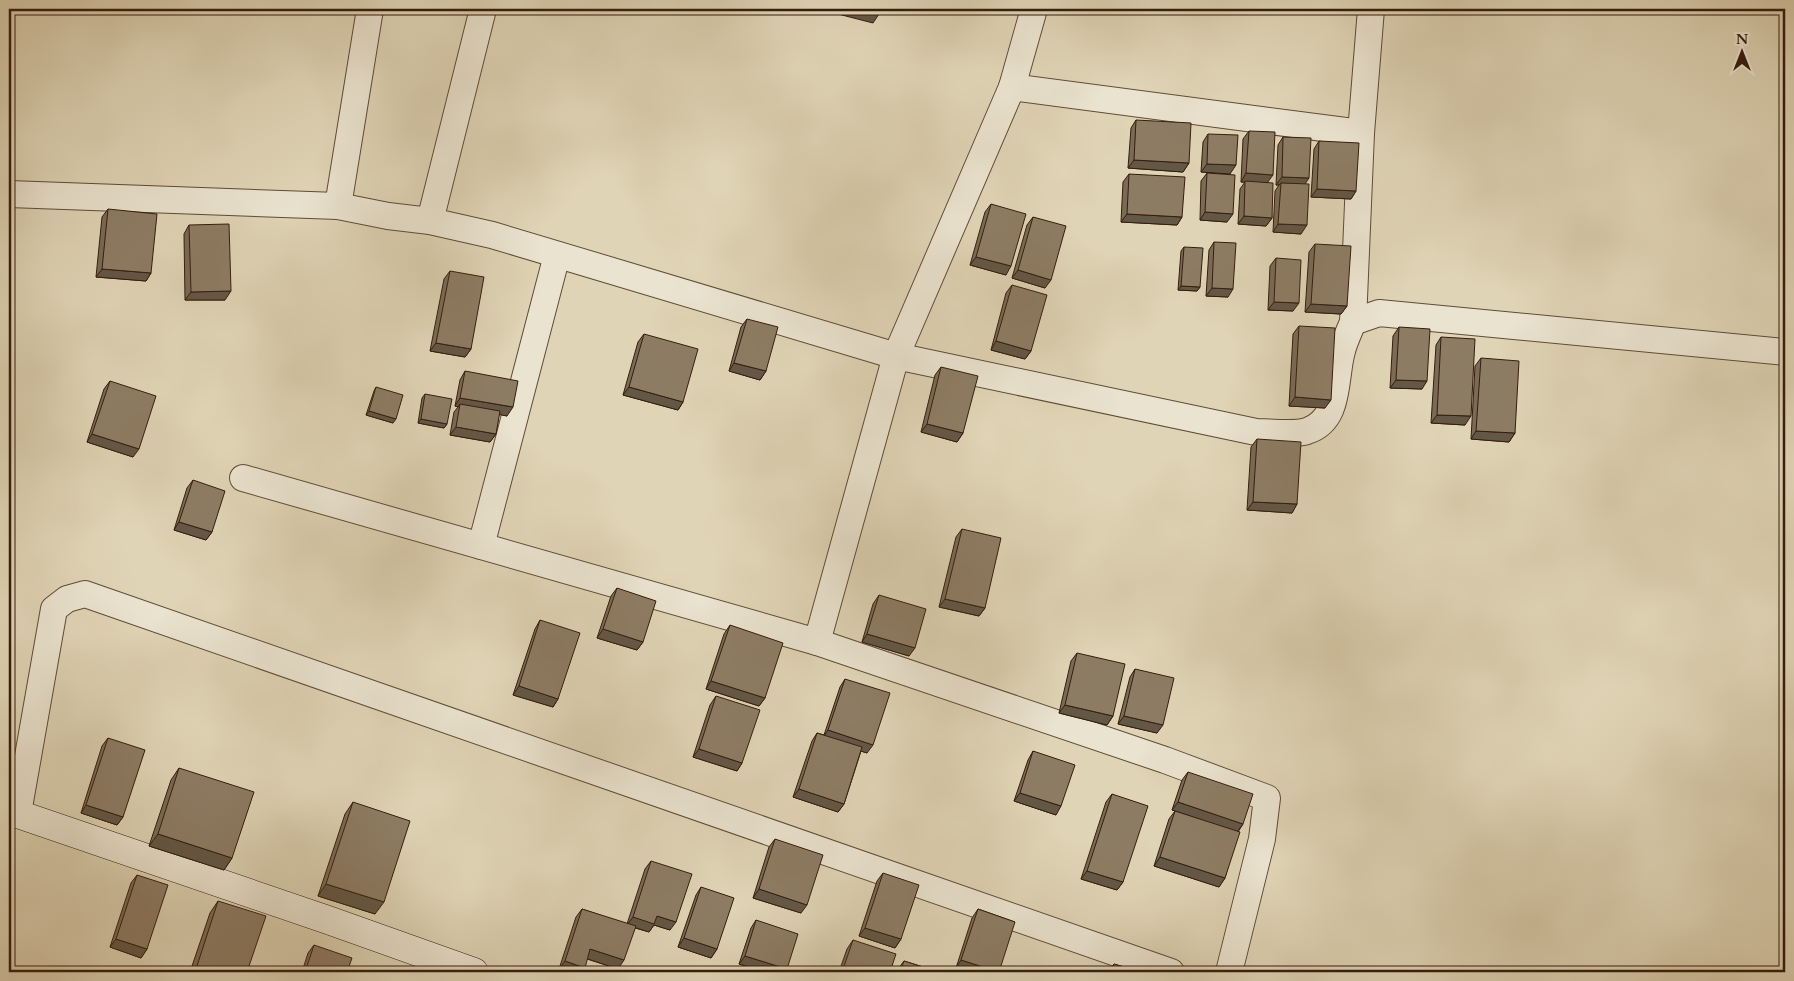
<svg xmlns="http://www.w3.org/2000/svg" width="1794" height="981" viewBox="0 0 1794 981" font-family="Cardo,serif">
<style>
.lines{fill:none;stroke-linecap:round;stroke-linejoin:round}
.street-casing{stroke:#604b37;stroke-width:28}
.secondary-casing{stroke:#351d0d;stroke-width:29}
.street{stroke:#eae3cf;stroke-width:26}
.secondary{stroke:#eae3cf;stroke-width:28}
.wall{fill:#796b56;stroke:#351d0d}
.shaded-wall{fill:#635746;stroke:#351d0d}
.building{fill:#8d7c64;stroke:#351d0d}
</style>
<rect width="100%" height="100%" fill="#dfd4b5"/>
<filter id="stains"><feTurbulence type="fractalNoise" baseFrequency=".004" numOctaves="4"/><feColorMatrix values="0 0 0 0 .2 0 0 0 0 .09 0 0 0 0 .02 0 0 0 .5 -.17"/></filter>
<radialGradient id="worn" r=".72"><stop offset=".6" stop-color="#630" stop-opacity="0"/><stop offset="1" stop-color="#630" stop-opacity=".3"/></radialGradient>
<g class="lines">
<defs>
<g id="street">
<path d="M1012,87L1361,133"/>
<path d="M9,194L338,206L388,216L430,221L492,235L896,356L1012,87L1034,9"/>
<path d="M338,206L370,9"/>
<path d="M430,221L483,9"/>
<path d="M1353,322L1361,133L1371,9"/>
<path d="M243,478L817,642L1165,760L1267,798L1262,839L1229,972"/>
<path d="M481,546L557,255"/>
<path d="M817,642L896,356L1256,432C1269,432 1296,435 1307,431C1341,420 1334,379 1342,351C1344,342 1349,332 1353,322L1379,313L1785,352"/>
<path d="M18,813L54,609L67,599L85,594L1171,972"/>
</g>
<path id="secondary" d="M9,811L328,920L474,972"/>
</defs>
<!-- street casing -->
<use href="#street" class="street-casing"/>
<!-- secondary casing -->
<use href="#secondary" class="secondary-casing"/>
<!-- street -->
<use href="#street" class="street"/>
<!-- secondary -->
<use href="#secondary" class="secondary"/>
</g>
<!-- wall -->
<g class="wall">
<path d="M1136,120L1189,163L1183,172L1128,168L1131,128Z"/>
<path d="M1249,131L1268,182L1272,218L1266,226L1238,224L1240,189L1245,182H1241L1243,139Z"/>
<path d="M1208,134L1230,174L1201,172L1203,142Z"/>
<path d="M1283,137L1305,184L1301,234L1273,232L1275,191L1279,185H1276L1278,145Z"/>
<path d="M1319,141L1356,191L1351,199L1311,197L1314,149Z"/>
<path d="M1207,173L1227,222L1200,220L1201,181Z"/>
<path d="M1129,174L1182,217L1177,225L1121,222L1123,182Z"/>
<path d="M991,204L1006,275L970,265L985,212Z"/>
<path d="M108,209L151,273L146,281L96,277L102,217Z"/>
<path d="M1033,217L1045,288L1012,278L1027,225Z"/>
<path d="M189,225L225,300H185L184,234Z"/>
<path d="M1214,242L1228,297L1206,296L1209,250Z"/>
<path d="M1315,244L1347,306L1341,314L1305,312L1309,252Z"/>
<path d="M1184,247L1200,287L1197,291L1178,290L1181,251Z"/>
<path d="M1276,258L1293,311L1268,310L1270,266Z"/>
<path d="M450,271L471,349L465,357L430,351L444,279Z"/>
<path d="M1012,285L1031,351L1025,359L991,350L1006,293Z"/>
<path d="M747,319L766,371L760,380L729,371L741,327Z"/>
<path d="M1299,326L1325,408L1289,406L1293,334Z"/>
<path d="M1399,327L1422,389L1390,388L1393,336Z"/>
<path d="M644,334L683,402L678,410L623,395L638,342Z"/>
<path d="M1441,337L1465,425L1431,423L1436,345Z"/>
<path d="M1481,358L1515,433L1509,442L1471,439L1475,366Z"/>
<path d="M941,367L963,433L957,442L921,432L935,375Z"/>
<path d="M465,371L507,416L499,414L496,434L490,442L450,435L454,412L458,407L455,406L460,380Z"/>
<path d="M110,381L133,457L87,442L104,389Z"/>
<path d="M376,387L393,423L366,415L374,391Z"/>
<path d="M425,394L447,424L444,428L418,423L422,398Z"/>
<path d="M1257,439L1297,504L1292,513L1247,510L1251,447Z"/>
<path d="M193,480L212,532L206,540L174,530L187,488Z"/>
<path d="M962,529L985,608L979,616L939,607L956,537Z"/>
<path d="M617,588L643,642L637,650L597,638L611,596Z"/>
<path d="M879,595L909,656L862,642L873,604Z"/>
<path d="M540,620L558,699L553,707L513,695L535,629Z"/>
<path d="M730,625L765,698L759,706L706,689L724,634Z"/>
<path d="M1077,653L1113,716L1107,725L1059,713L1071,661Z"/>
<path d="M1135,669L1157,733L1118,724L1130,677Z"/>
<path d="M845,679L867,753L861,751L844,804L838,812L793,797L812,741L817,733L824,735L840,687Z"/>
<path d="M716,696L742,763L737,771L693,757L710,705Z"/>
<path d="M108,738L123,817L117,825L81,813L102,746Z"/>
<path d="M1033,751L1056,815L1014,801L1028,760Z"/>
<path d="M179,768L232,858L224,870L149,846L171,780Z"/>
<path d="M1188,772L1243,824L1238,832L1225,878L1219,887L1154,866L1169,819L1175,811L1201,820L1172,810L1182,780Z"/>
<path d="M1112,794L1123,882L1117,890L1081,879L1106,802Z"/>
<path d="M353,802L375,914L318,896L345,814Z"/>
<path d="M775,839L801,913L753,898L769,847Z"/>
<path d="M651,861L670,930L654,925L649,932L635,928L618,969L587,959L559,969L576,917L582,909L627,924L645,869Z"/>
<path d="M883,873L901,939L895,948L859,936L877,881Z"/>
<path d="M137,875L147,949L141,958L110,947L131,883Z"/>
<path d="M701,887L717,949L711,958L678,947L696,895Z"/>
<path d="M218,901L247,972H190L210,913Z"/>
<path d="M978,909L1015,922L956,968L972,918Z"/>
<path d="M756,920L787,969L784,972H765L739,964L751,928Z"/>
<path d="M853,940L890,972H839L847,949Z"/>
<path d="M314,945L347,972H302L308,953Z"/>
<path d="M904,961L939,972H897L898,969Z"/>
<path d="M1114,964L1141,972H1108Z"/>
</g>
<!-- shaded-wall -->
<g class="shaded-wall">
<path d="M842,9H873L881,11L873,23L838,14Z"/>
<path d="M1134,160L1189,163L1183,172L1128,168Z"/>
<path d="M1207,164L1236,165L1230,174L1201,172Z"/>
<path d="M1246,173L1273,175L1267,183L1241,182Z"/>
<path d="M1282,177L1309,178L1303,187L1281,183L1279,185H1276Z"/>
<path d="M1317,189L1356,191L1351,199L1311,197Z"/>
<path d="M1205,212L1233,214L1227,222L1200,220Z"/>
<path d="M1127,214L1182,217L1177,225L1121,222Z"/>
<path d="M1244,216L1272,218L1266,226L1238,224Z"/>
<path d="M1278,224L1307,225L1301,234L1273,232Z"/>
<path d="M976,257L1011,266L1006,275L970,265Z"/>
<path d="M102,269L151,273L146,281L96,277Z"/>
<path d="M1018,270L1051,280L1045,288L1012,278Z"/>
<path d="M1181,286L1200,287L1197,291L1178,290Z"/>
<path d="M1212,288L1233,289L1228,297L1206,296Z"/>
<path d="M231,291L225,300H185L191,292Z"/>
<path d="M1274,302L1299,303L1293,311L1268,310Z"/>
<path d="M1311,304L1347,306L1341,314L1305,312Z"/>
<path d="M996,341L1031,351L1025,359L991,350Z"/>
<path d="M436,343L471,349L465,357L430,351Z"/>
<path d="M734,363L766,371L760,380L729,371Z"/>
<path d="M1396,380L1427,381L1422,389L1390,388Z"/>
<path d="M629,387L683,402L678,410L623,395Z"/>
<path d="M1295,397L1331,400L1325,408L1289,406Z"/>
<path d="M460,398L513,407L507,416L459,407L460,404L458,407L455,406Z"/>
<path d="M369,411L396,419L393,423L366,415Z"/>
<path d="M1437,415L1471,416L1465,425L1431,423Z"/>
<path d="M421,419L447,424L444,428L418,423Z"/>
<path d="M927,424L963,433L957,442L921,432Z"/>
<path d="M456,427L496,434L490,442L450,435Z"/>
<path d="M1476,431L1515,433L1509,442L1471,439Z"/>
<path d="M92,434L139,449L133,457L87,442Z"/>
<path d="M1253,502L1297,504L1292,513L1247,510Z"/>
<path d="M179,522L212,532L206,540L174,530Z"/>
<path d="M945,599L985,608L979,616L939,607Z"/>
<path d="M603,629L643,642L637,650L597,638Z"/>
<path d="M867,634L915,648L909,656L862,642Z"/>
<path d="M711,681L765,698L759,706L706,689Z"/>
<path d="M519,686L558,699L553,707L513,695Z"/>
<path d="M1065,705L1113,716L1107,725L1059,713Z"/>
<path d="M1124,716L1163,725L1157,733L1118,724Z"/>
<path d="M828,730L873,745L867,753L822,739Z"/>
<path d="M699,749L742,763L737,771L693,757Z"/>
<path d="M799,789L844,804L838,812L793,797Z"/>
<path d="M1020,793L1061,806L1056,815L1014,801Z"/>
<path d="M1178,802L1243,824L1237,832L1172,810Z"/>
<path d="M86,805L123,817L117,825L81,813Z"/>
<path d="M158,834L232,858L224,870L149,846Z"/>
<path d="M1160,857L1225,878L1219,887L1154,866Z"/>
<path d="M1087,871L1123,882L1117,890L1081,879Z"/>
<path d="M326,884L384,902L375,914L318,896Z"/>
<path d="M759,889L807,905L801,913L753,898Z"/>
<path d="M657,916L676,922L670,930L654,925L649,932L627,925L633,917Z"/>
<path d="M865,928L901,939L895,948L859,936Z"/>
<path d="M684,938L717,949L711,958L678,947Z"/>
<path d="M116,939L147,949L141,958L110,947Z"/>
<path d="M590,949L624,960L618,969L585,958Z"/>
<path d="M745,956L787,969L784,972H765L739,964Z"/>
<path d="M961,960L999,972H968L956,968Z"/>
<path d="M565,961L585,968L581,972H568L559,969Z"/>
<path d="M196,969L205,972H194Z"/>
</g>
<!-- building -->
<g class="building">
<path d="M873,9H882L881,11Z"/>
<path d="M1136,120L1191,123L1189,163L1134,160Z"/>
<path d="M1249,131L1275,132L1273,175L1246,173Z"/>
<path d="M1208,134L1238,135L1236,165L1207,164Z"/>
<path d="M1283,137L1311,138L1309,178L1282,177Z"/>
<path d="M1319,141L1359,143L1356,191L1317,189Z"/>
<path d="M1207,173L1235,175L1233,214L1205,212Z"/>
<path d="M1129,174L1185,177L1182,217L1127,214Z"/>
<path d="M1245,181L1273,183L1272,218L1244,216Z"/>
<path d="M1281,183L1309,184L1307,225L1278,224Z"/>
<path d="M991,204L1026,214L1011,266L976,257Z"/>
<path d="M108,209L157,214L151,273L102,269Z"/>
<path d="M1033,217L1066,226L1051,280L1018,270Z"/>
<path d="M229,224L231,291L191,292L189,225Z"/>
<path d="M1214,242L1236,243L1233,289L1212,288Z"/>
<path d="M1315,244L1351,246L1347,306L1311,304Z"/>
<path d="M1184,247L1203,248L1200,287L1181,286Z"/>
<path d="M1276,258L1301,260L1299,303L1274,302Z"/>
<path d="M450,271L484,277L471,349L436,343Z"/>
<path d="M1012,285L1047,295L1031,351L996,341Z"/>
<path d="M747,319L778,327L766,371L734,363Z"/>
<path d="M1299,326L1335,328L1331,400L1295,397Z"/>
<path d="M1399,327L1430,329L1427,381L1396,380Z"/>
<path d="M644,334L698,349L683,402L629,387Z"/>
<path d="M1441,337L1475,339L1471,416L1437,415Z"/>
<path d="M1481,358L1519,361L1515,433L1476,431Z"/>
<path d="M941,367L978,376L963,433L927,424Z"/>
<path d="M465,371L518,381L513,407L460,398Z"/>
<path d="M110,381L156,396L139,449L92,434Z"/>
<path d="M376,387L403,395L396,419L369,411Z"/>
<path d="M425,394L452,399L447,424L421,419Z"/>
<path d="M460,404L500,411L496,434L456,427Z"/>
<path d="M1257,439L1301,442L1297,504L1253,502Z"/>
<path d="M193,480L225,491L212,532L179,522Z"/>
<path d="M962,529L1001,538L985,608L945,599Z"/>
<path d="M617,588L656,601L643,642L603,629Z"/>
<path d="M879,595L926,609L915,648L867,634Z"/>
<path d="M540,620L580,633L558,699L519,686Z"/>
<path d="M730,625L783,643L765,698L711,681Z"/>
<path d="M1077,653L1125,664L1113,716L1065,705Z"/>
<path d="M1135,669L1174,678L1163,725L1124,716Z"/>
<path d="M845,679L890,693L873,745L828,730Z"/>
<path d="M716,696L760,710L742,763L699,749Z"/>
<path d="M817,733L862,747L844,804L799,789Z"/>
<path d="M108,738L145,750L123,817L86,805Z"/>
<path d="M1033,751L1075,765L1061,806L1020,793Z"/>
<path d="M179,768L254,792L232,858L158,834Z"/>
<path d="M1188,772L1253,794L1243,824L1178,802Z"/>
<path d="M1112,794L1148,806L1123,882L1087,871Z"/>
<path d="M353,802L410,821L384,902L326,884Z"/>
<path d="M1175,811L1240,832L1225,878L1160,857Z"/>
<path d="M775,839L823,855L807,905L759,889Z"/>
<path d="M651,861L692,874L676,922L657,916L654,924L633,917Z"/>
<path d="M883,873L919,885L901,939L865,928Z"/>
<path d="M137,875L168,885L147,949L116,939Z"/>
<path d="M701,887L734,898L717,949L684,938Z"/>
<path d="M218,901L266,916L247,972H205L196,969Z"/>
<path d="M582,909L636,926L624,960L590,949L585,968L565,961Z"/>
<path d="M978,909L1015,922L999,972L961,960Z"/>
<path d="M756,920L798,934L787,969L745,956Z"/>
<path d="M853,940L896,954L890,972H842Z"/>
<path d="M314,945L352,958L347,972H305Z"/>
<path d="M904,961L939,972H900Z"/>
<path d="M1114,964L1141,972H1111Z"/>
</g>
<!-- margin -->
<rect width="1794" height="981" fill="none" stroke="#dfd4b5" stroke-width="30"/>
<rect x="10" y="10" width="1774" height="961" fill="none" stroke="#351d0d" stroke-width="2.5"/>
<rect x="15" y="15" width="1764" height="951" fill="none" stroke="#351d0d"/>
<!-- north arrow -->
<g transform="translate(1742 52)" stroke="#eae3cf" stroke-width="4" paint-order="stroke">
<path d="M0-4L9 19L0 12L-9 19Z" fill="#351d0d"/>
<text y="-8" font-size="14" font-weight="bold" text-anchor="middle" fill="#351d0d">N</text>
</g>
<rect width="100%" height="100%" filter="url(#stains)"/>
<rect width="100%" height="100%" fill="url(#worn)"/>
</svg>
